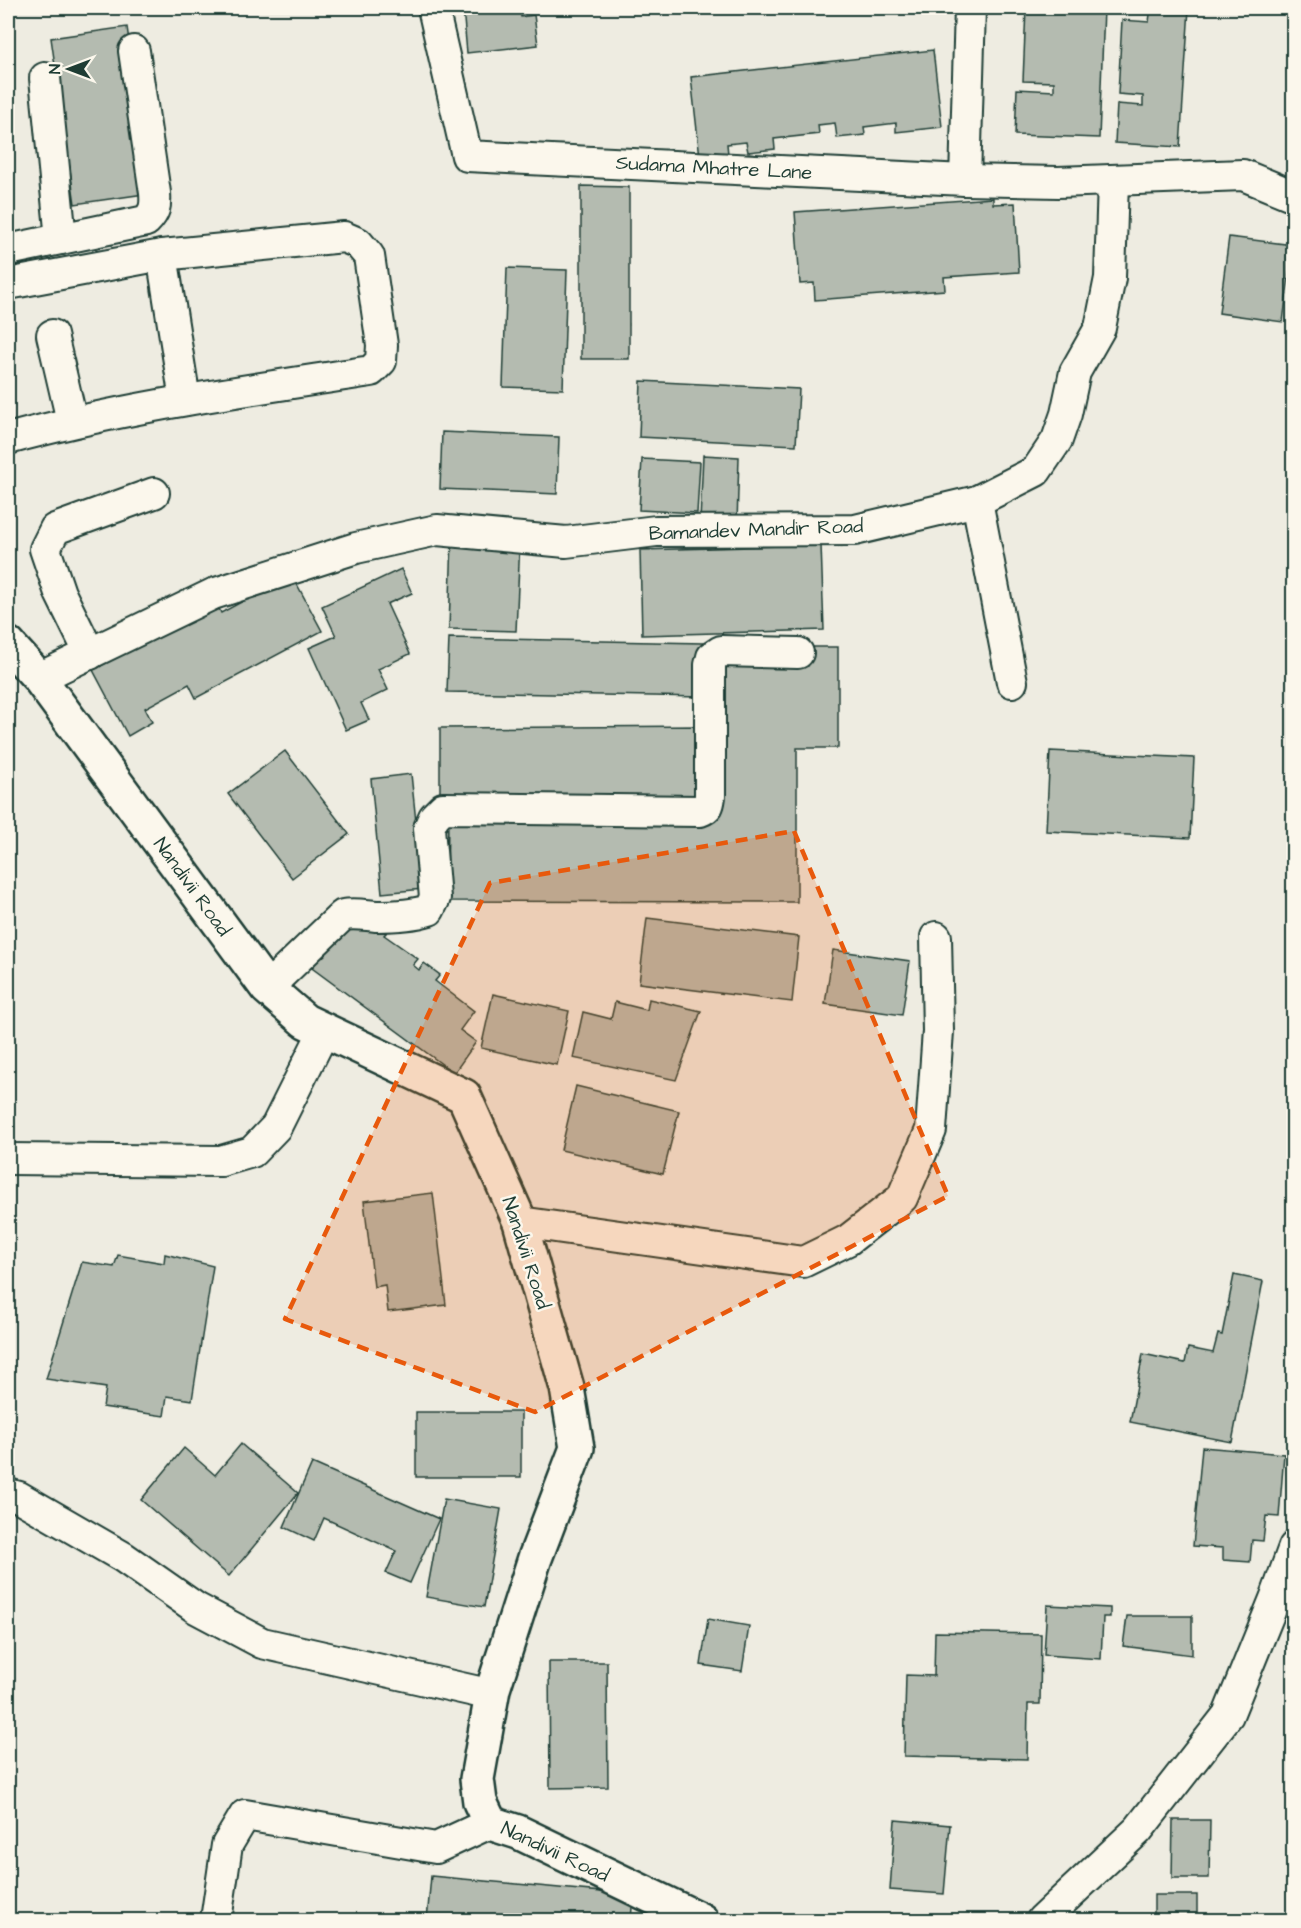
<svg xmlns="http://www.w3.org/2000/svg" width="1301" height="1928" viewBox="0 0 1301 1928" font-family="'Architects Daughter',sans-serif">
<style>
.building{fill:#b4bbb0;stroke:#1f3d34;stroke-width:1.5}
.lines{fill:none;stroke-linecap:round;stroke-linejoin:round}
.street-casing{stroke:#1f3d34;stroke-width:34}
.secondary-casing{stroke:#1f3d34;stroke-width:38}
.street{stroke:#fbf7ec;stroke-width:30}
.secondary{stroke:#fbf7ec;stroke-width:33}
.marked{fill:#e8590c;fill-opacity:0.2;stroke:#e8590c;stroke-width:4.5;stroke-dasharray:12 8;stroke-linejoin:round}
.labels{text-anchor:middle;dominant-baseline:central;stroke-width:5;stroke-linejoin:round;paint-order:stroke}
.street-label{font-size:20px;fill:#1f3d34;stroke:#fbf7ec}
</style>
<rect width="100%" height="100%" fill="#eeece1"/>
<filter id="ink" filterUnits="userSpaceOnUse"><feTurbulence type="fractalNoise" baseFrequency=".0167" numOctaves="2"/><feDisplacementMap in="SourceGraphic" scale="12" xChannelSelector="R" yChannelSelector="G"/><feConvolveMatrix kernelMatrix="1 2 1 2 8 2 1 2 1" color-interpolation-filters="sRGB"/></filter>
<g filter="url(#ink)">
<!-- building -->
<g class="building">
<path d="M463,8H520L521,17L534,15L538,45L467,53Z"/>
<path d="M1026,8H1104L1099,138L1015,135L1017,89L1054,91V82L1023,81Z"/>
<path d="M1123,8H1189L1180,147L1115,143L1117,104L1143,106V96L1118,94L1122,20L1149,22L1150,14L1123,13Z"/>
<path d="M127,27L151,193L75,204L51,38Z"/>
<path d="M933,50L942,127L896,132V123L864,127L865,135L837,138L835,123L818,125L819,134L774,139L775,149L748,152L746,142L727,144L728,154L700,157L691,77Z"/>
<path d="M581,186L629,187V359H581Z"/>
<path d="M993,198V204L1015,203L1019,272L944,277L945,290L815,300L814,283L800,284L795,212Z"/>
<path d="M1229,237L1293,245L1283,322L1219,313Z"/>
<path d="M507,268L567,270L563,389L503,387Z"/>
<path d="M641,381L799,389L796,445L639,437Z"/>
<path d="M442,432L559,437L557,494L440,489Z"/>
<path d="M703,455L739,457L737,523L700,521Z"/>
<path d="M642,459L700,462L697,513L639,510Z"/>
<path d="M452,539L520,541L516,631L449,629Z"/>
<path d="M821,545L824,630L642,635L640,550Z"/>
<path d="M401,569L412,593L387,604L410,654L378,669L388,690L361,703L369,720L346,730L309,648L336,636L322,606Z"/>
<path d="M292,575L322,631L196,698L189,684L145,708L152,722L128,736L93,670L217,604L221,613Z"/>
<path d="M449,638L703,643L702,697L447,692Z"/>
<path d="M808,647H838V748H797V902L447,901L448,814H717V666H808Z"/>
<path d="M703,726L704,799L440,801V728Z"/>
<path d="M285,751L349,834L292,878L228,794Z"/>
<path d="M1050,751L1194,758L1190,838L1046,831Z"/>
<path d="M411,774L423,889L382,893L371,779Z"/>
<path d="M361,913L387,932L384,935L418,959L413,965L419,970L424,963L440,975L435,981L474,1011L460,1030L476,1042L454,1073L301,960Z"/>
<path d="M647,918L799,937L792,1002L639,983Z"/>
<path d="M833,950L910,961L902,1015L825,1004Z"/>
<path d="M493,994L569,1011L557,1065L481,1048Z"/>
<path d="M649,999L701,1011L676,1080L573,1058L583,1012L611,1019L615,1002L647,1010Z"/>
<path d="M576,1086L679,1111L663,1174L561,1150Z"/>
<path d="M433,1193L446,1305L388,1312L385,1285L374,1287L364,1201Z"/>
<path d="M165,1254L213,1266L192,1400L167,1396L164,1416L103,1407L106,1388L46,1379L82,1262L114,1267L118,1255L164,1263Z"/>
<path d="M1234,1275L1263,1281L1232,1442L1130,1422L1143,1354L1185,1363L1188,1348L1213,1353L1218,1334L1222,1335Z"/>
<rect x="416" y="1412" width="105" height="65"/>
<path d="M241,1444L298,1493L229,1576L141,1500L184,1448L215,1475Z"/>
<path d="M1202,1447L1284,1454L1279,1517L1266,1516L1263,1541L1252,1540L1250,1562L1223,1560V1548L1193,1546Z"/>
<path d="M312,1463L439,1519L410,1583L386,1573L396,1551L324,1518L314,1541L284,1527Z"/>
<path d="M444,1499L501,1509L484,1607L426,1597Z"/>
<path d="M1047,1605L1110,1608V1617H1103L1101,1659L1044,1655Z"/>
<path d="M1127,1616H1192V1655L1123,1646Z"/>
<path d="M708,1619L749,1626L742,1671L701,1665Z"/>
<path d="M935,1632L1041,1634L1040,1704H1028L1027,1759L904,1756L906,1675L934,1676Z"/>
<path d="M549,1662H607L608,1787L550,1788Z"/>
<path d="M895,1820L950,1825L944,1894L890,1890Z"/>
<path d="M1173,1820H1210L1209,1878H1172Z"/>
<path d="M431,1876L633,1895L631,1920H427Z"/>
<rect x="1154" y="1895" width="43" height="25"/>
</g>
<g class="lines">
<defs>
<g id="street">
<path d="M433,8L467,156L965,180L1058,182L1243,175L1294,196"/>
<path d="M45,78L61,239"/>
<path d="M965,180L970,8"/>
<path d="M8,250L146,221C155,212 156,206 155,193L134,51"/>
<path d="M162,255L185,400"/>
<path d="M8,284L162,255L344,237L358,243L369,256L382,345L381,361L371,371C249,390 127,406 8,439"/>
<path d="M52,335L72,421"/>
<path d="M977,501L1012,682"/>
<path d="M90,654L60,593L45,549L55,529L154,493"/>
<path d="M39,678L213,594L356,548L437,530L566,542L656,531L855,530L977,501L1036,471L1057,440L1066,414L1075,372L1100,328L1110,278L1113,180"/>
<path d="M267,988L343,915C355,913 364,915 376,916C394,916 413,915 429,910L435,898L429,828L434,817L443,808L700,811C709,808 709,804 710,796V665L712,657L721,651L798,653"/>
<path d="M8,1159L221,1161L252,1152L276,1127L324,1031"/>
<path d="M520,1222L803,1262L848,1240L902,1198L931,1130L938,1031L936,937"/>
<path d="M8,1494L19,1497L123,1557L196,1608L262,1643L492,1695"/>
<path d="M216,1920L227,1845L245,1815L436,1848L490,1823"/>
<path d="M1042,1920L1138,1830L1228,1715L1275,1599L1294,1547"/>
</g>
<path id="secondary" d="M8,644L39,678L267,988L305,1021L464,1096L520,1222L567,1388L577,1448L535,1558L493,1689L477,1779L480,1802L490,1823L518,1832L701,1920"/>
</defs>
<!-- street casing -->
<use href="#street" class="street-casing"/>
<!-- secondary casing -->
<use href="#secondary" class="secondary-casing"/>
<!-- street -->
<use href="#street" class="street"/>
<!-- secondary -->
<use href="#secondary" class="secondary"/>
</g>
</g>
<!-- marked area -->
<path class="marked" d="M794,831L948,1196L535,1412L285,1319L490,883Z"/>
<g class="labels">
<!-- street labels -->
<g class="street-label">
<text transform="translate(714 168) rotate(3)">Sudama Mhatre Lane</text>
<text transform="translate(756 530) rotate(-2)">Bamandev Mandir Road</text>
<text transform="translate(192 887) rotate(54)">Nandivii Road</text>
<text transform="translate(526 1253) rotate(72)">Nandivii Road</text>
<text transform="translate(555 1852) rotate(25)">Nandivii Road</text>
</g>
</g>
<!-- margin -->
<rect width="1301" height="1928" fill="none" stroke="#fbf7ec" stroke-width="30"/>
<rect x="15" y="15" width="1271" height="1898" fill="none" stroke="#1f3d34" stroke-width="2" filter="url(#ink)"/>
<!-- north arrow -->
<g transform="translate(69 69) rotate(270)" stroke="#fbf7ec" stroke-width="4.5" paint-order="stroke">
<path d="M0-4.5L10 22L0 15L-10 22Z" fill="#1f3d34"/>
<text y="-9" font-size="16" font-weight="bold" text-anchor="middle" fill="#1f3d34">N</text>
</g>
</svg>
